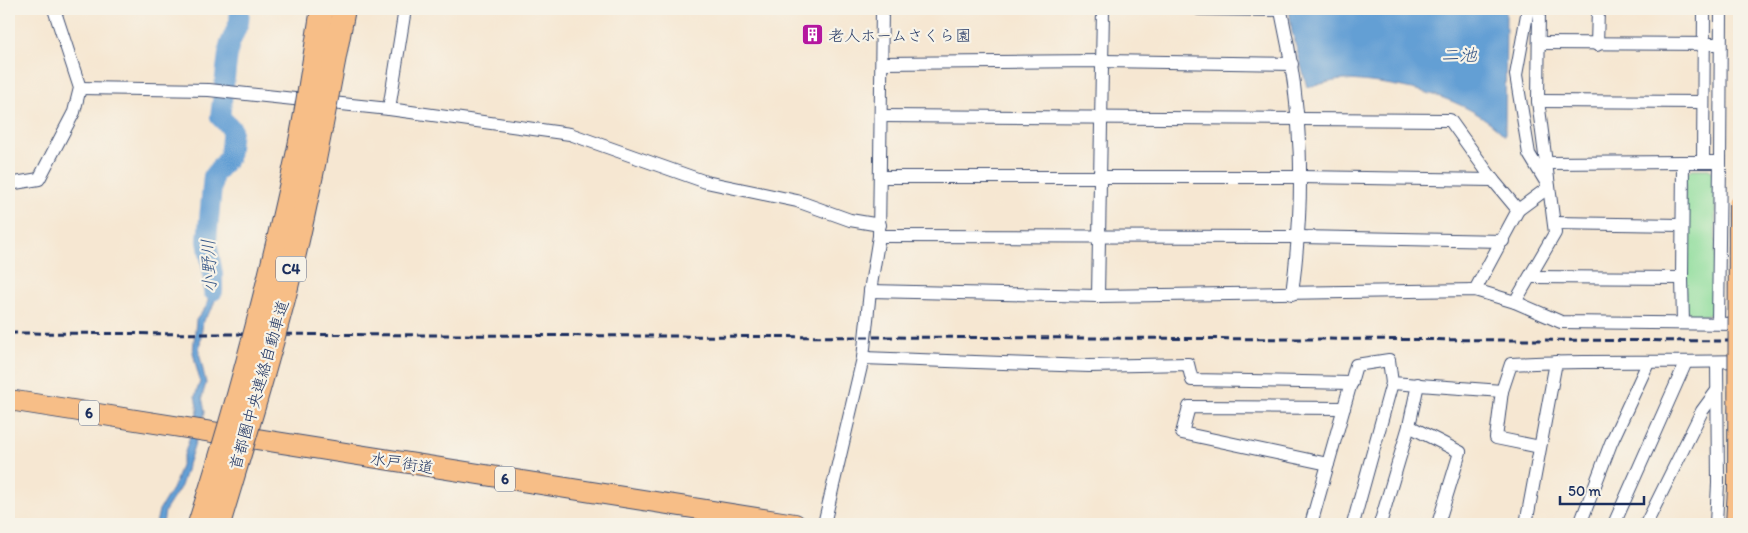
<svg xmlns="http://www.w3.org/2000/svg" width="1748" height="533" viewBox="0 0 1748 533" font-family="Itim,'Klee One',sans-serif">
<style>
.green{fill:#8edd9b;stroke:#54867c}
.water{fill:#649fd4;stroke:#406799}
.lines{fill:none;stroke-linecap:round;stroke-linejoin:round}
.river{stroke:#649fd4;stroke-width:20}
.minor-casing{stroke:#3c4b6f;stroke-width:14}
.trunk-casing{stroke:#3c4b6f;stroke-width:22}
.minor{stroke:#fff;stroke-width:12}
.trunk{stroke:#f7be87;stroke-width:20}
.rail{stroke:#1b2f5e;stroke-width:3;stroke-dasharray:8 4;stroke-linecap:butt}
.trunk-bridge-casing{stroke:#3c4b6f;stroke-width:22;stroke-linecap:butt}
.motorway-bridge-casing{stroke:#3c4b6f;stroke-width:24;stroke-linecap:butt}
.trunk-bridge{stroke:#f7be87;stroke-width:20}
.motorway-bridge{stroke:#f7be87;stroke-width:22}
.labels{text-anchor:middle;dominant-baseline:central;stroke-width:4.5;stroke-linejoin:round;paint-order:stroke}
.shield{fill:#f7f3e8;stroke:#5d6a87;stroke-width:1}
.shield-label{font-size:15px;font-weight:bold;fill:#1b2f5e}
.poi-label{font-size:16px;fill:#1b2f5e;stroke:#f7f3e8;text-anchor:start}
.street-label{font-size:16px;fill:#1b2f5e;stroke:#f7f3e8}
.water-label{font-size:18px;font-style:italic;fill:#355687;stroke:#f7f3e8}
</style>
<rect width="100%" height="100%" fill="#f7f3e8"/>
<filter id="ink" filterUnits="userSpaceOnUse"><feTurbulence type="fractalNoise" baseFrequency=".02" numOctaves="2"/><feDisplacementMap in="SourceGraphic" scale="10" xChannelSelector="R" yChannelSelector="G"/><feConvolveMatrix kernelMatrix="1 2 1 2 8 2 1 2 1" color-interpolation-filters="sRGB"/></filter>
<filter id="wash" filterUnits="userSpaceOnUse"><feTurbulence type="fractalNoise" baseFrequency=".0096" numOctaves="4" result="noise"/><feDisplacementMap in="SourceGraphic" scale="20" xChannelSelector="R" yChannelSelector="G"/><feGaussianBlur stdDeviation="1.12" result="paint"/><feColorMatrix in="noise" values="0 0 0 0 0 0 0 0 0 0 0 0 0 0 0 0 0 1.4 0 .05"/><feComposite in="paint" operator="in"/></filter>
<g filter="url(#wash)">
<rect width="100%" height="100%" fill="#f6e7d2"/>
<!-- green -->
<path class="green" d="M1692,169H1709L1715,174L1716,308L1709,315H1692L1685,309V176Z"/>
<!-- water -->
<g class="water">
<path d="M1289,9H1506L1505,136C1467,96 1402,84 1349,80C1336,79 1320,85 1307,87L1292,32Z"/>
<path d="M214,265L217,294L212,309L203,321L199,352L206,383L202,397L205,412L181,486L165,511L163,524H156L159,510L175,484L198,411L195,396L200,382L193,352L196,320L206,307L210,293L207,266Z"/>
</g>
<g class="lines">
<!-- river -->
<path class="river" d="M213,291V274L207,241L213,176L229,157L232,129L220,117L229,46L239,22L240,9"/>
</g>
</g>
<g filter="url(#ink)">
<g class="lines">
<defs>
<g id="minor">
<path d="M1199,9L1281,10"/>
<path d="M1275,9L1281,11C1303,109 1305,194 1292,294"/>
<path d="M1540,43L1720,44"/>
<path d="M1597,45L1598,9"/>
<path d="M882,63L1103,61L1292,64"/>
<path d="M80,88L209,90L389,109L570,134L706,182L797,201L850,220L880,225"/>
<path d="M1538,101L1703,102"/>
<path d="M389,109L405,9"/>
<path d="M881,116L1450,120L1493,180L1518,210L1475,290"/>
<path d="M1703,162L1704,9"/>
<path d="M1546,163L1683,162"/>
<path d="M881,177H1300L1493,180"/>
<path d="M9,184L39,179L74,112L80,88L54,9"/>
<path d="M1518,210L1549,187L1529,154L1516,75L1528,9"/>
<path d="M1554,223L1681,225"/>
<path d="M879,236L1300,237L1503,241"/>
<path d="M1530,277L1682,278L1683,162H1720L1721,9"/>
<path d="M1682,278L1683,323"/>
<path d="M870,291L1098,296L1475,290L1515,302L1561,322L1739,324"/>
<path d="M1098,296L1103,9"/>
<path d="M1515,302L1555,233L1538,101L1539,9"/>
<path d="M1718,323L1720,162"/>
<path d="M863,358L1089,366L1188,364L1192,380L1352,383"/>
<path d="M1502,391L1496,438L1540,447"/>
<path d="M1409,426L1460,452L1438,524"/>
<path d="M1328,464L1182,433L1189,407L1344,408"/>
<path d="M1582,519L1611,443L1648,363"/>
<path d="M824,524L863,358L870,291L879,236L882,9"/>
<path d="M1311,524L1356,365L1389,360L1392,383L1502,391L1511,364C1587,360 1663,363 1739,361"/>
<path d="M1353,524L1392,383"/>
<path d="M1380,524L1409,426L1418,384"/>
<path d="M1526,524L1556,362"/>
<path d="M1614,524L1686,362"/>
<path d="M1646,524L1702,411L1716,392"/>
<path d="M1716,524L1718,483L1717,362"/>
</g>
<g id="trunk">
<path d="M9,400L795,524"/>
<path d="M1736,524L1738,488"/>
</g>
</defs>
<!-- minor casing -->
<use href="#minor" class="minor-casing"/>
<!-- trunk casing -->
<use href="#trunk" class="trunk-casing"/>
<!-- minor -->
<use href="#minor" class="minor"/>
<!-- trunk -->
<use href="#trunk" class="trunk"/>
<!-- rail -->
<path class="rail" d="M9,333L1739,341"/>
<defs>
<path id="trunk-bridge" d="M1738,488L1739,204"/>
<g id="motorway-bridge">
<path d="M199,524C239,402 271,276 298,151C308,104 314,56 322,9"/>
<path d="M219,524C242,447 266,370 286,291C309,198 326,103 344,9"/>
</g>
</defs>
<!-- trunk-bridge casing -->
<use href="#trunk-bridge" class="trunk-bridge-casing"/>
<!-- motorway-bridge casing -->
<use href="#motorway-bridge" class="motorway-bridge-casing"/>
<!-- trunk-bridge -->
<use href="#trunk-bridge" class="trunk-bridge"/>
<!-- motorway-bridge -->
<use href="#motorway-bridge" class="motorway-bridge"/>
</g>
</g>
<!-- icons -->
<defs>
<symbol id="building-square" viewBox="-11 -11 22 22"><rect x="-9" y="-9" width="18" height="18" rx="4" fill="#b5179e" stroke="#f7f3e8"/><path d="M-4-6H4V6H1V3H-1V6H-4ZM-2.5-4.3h1.7v1.8h-1.7ZM.8-4.3h1.7v1.8H.8ZM-2.5-1h1.7V.8h-1.7ZM.8-1h1.7V.8H.8Z" fill="#fff"/></symbol>
</defs>
<g fill-rule="evenodd">
<use href="#building-square" x="800" y="22" width="25" height="25"/>
</g>
<g class="labels">
<!-- shield labels -->
<g class="shield">
<rect x="276" y="256.5" width="30" height="25" rx="4"/>
<rect x="79" y="400.5" width="20" height="25" rx="4"/>
<rect x="495" y="466.5" width="20" height="25" rx="4"/>
</g>
<g class="shield-label">
<text x="291" y="269">C4</text>
<text x="89" y="413">6</text>
<text x="505" y="479">6</text>
</g>
<!-- poi labels -->
<g class="poi-label">
<text x="828" y="35">老人ホームさくら園</text>
</g>
<!-- street labels -->
<g class="street-label">
<text transform="translate(259 385) rotate(-74)">首都圏中央連絡自動車道</text>
<text transform="translate(402 463) rotate(9)">水戸街道</text>
</g>
<!-- water labels -->
<g class="water-label">
<text x="1459" y="55">二池</text>
<text transform="translate(209 266) rotate(-92)">小野川</text>
</g>
</g>
<!-- margin -->
<rect width="1748" height="533" fill="none" stroke="#f7f3e8" stroke-width="30"/>
<!-- scale -->
<path d="M1560 496v8h84v-8" fill="none" stroke="#1b2f5e" stroke-width="2.5"/>
<text x="1568" y="496" font-size="15" fill="#1b2f5e" stroke="#f7f3e8" stroke-width="4" paint-order="stroke">50 m</text>
</svg>
